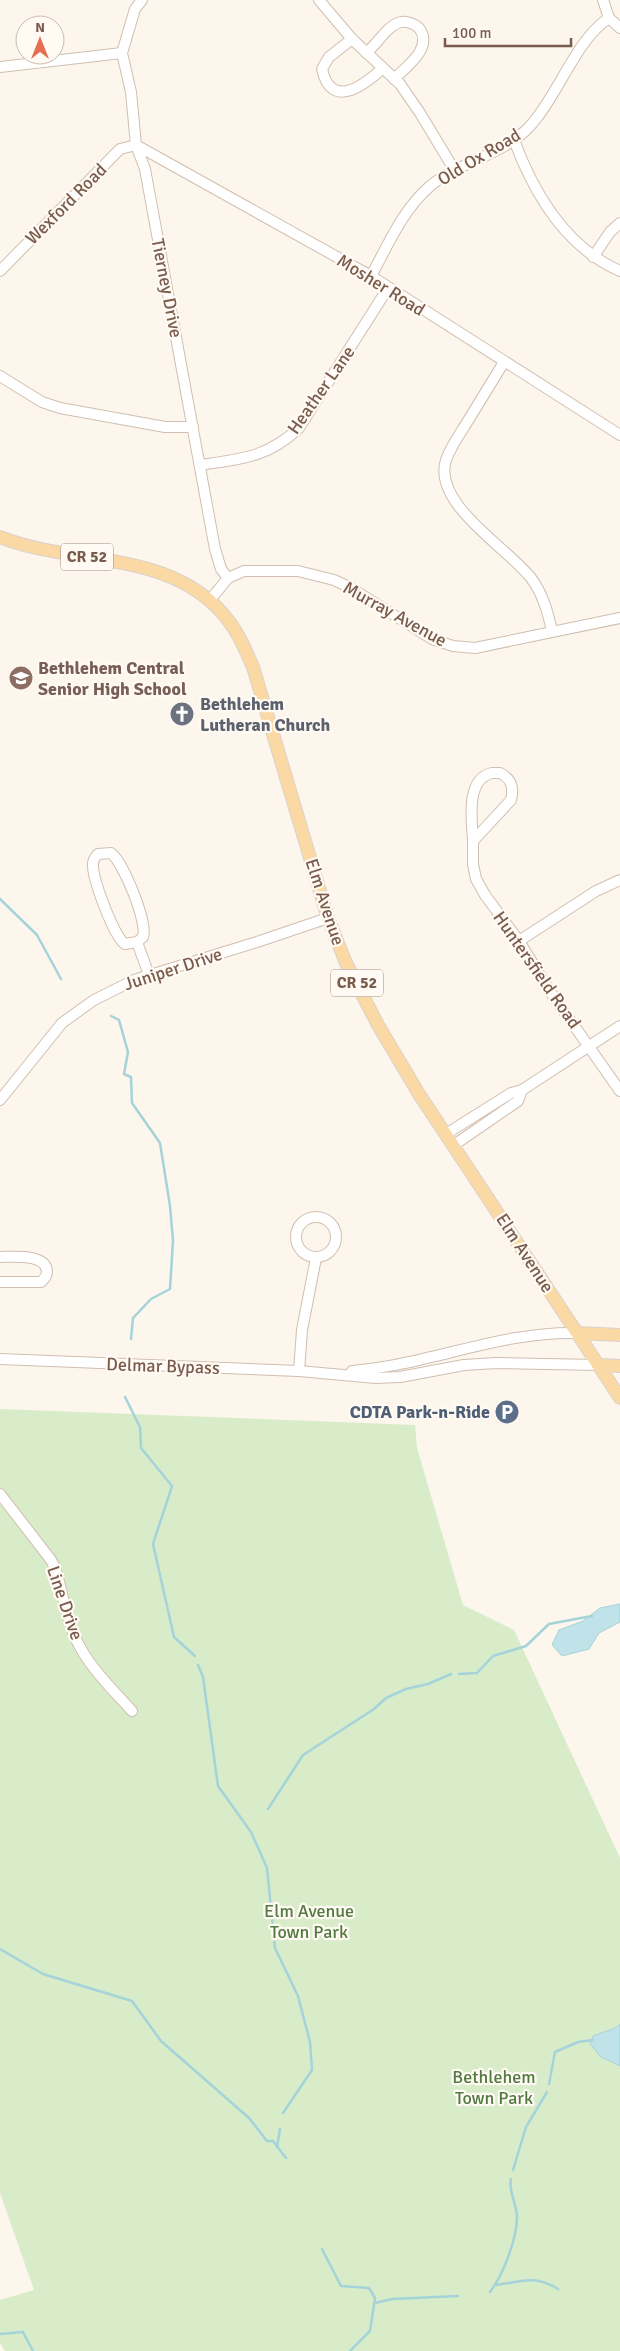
<svg xmlns="http://www.w3.org/2000/svg" width="620" height="2351" viewBox="0 0 620 2351" font-family="Signika,sans-serif">
<style>
.green{fill:#d8ecc9}
.water{fill:#bfe3e8;stroke:#a5d3da}
.lines{fill:none;stroke-linecap:round;stroke-linejoin:round}
.stream{stroke:#a5d3da;stroke-width:2.5}
.minor-casing{stroke:#d1beb0;stroke-width:12}
.major-casing{stroke:#dad1cd;stroke-width:14}
.minor{stroke:#fff;stroke-width:10}
.major{stroke:#fbd9a5;stroke-width:12}
.labels{text-anchor:middle;dominant-baseline:central;stroke-width:4.5;stroke-linejoin:round;paint-order:stroke}
.shield{fill:#fffaf3;stroke:#a28b7f;stroke-width:1}
.shield-label{font-size:16px;font-weight:bold;fill:#7a5c4d}
.street-label{font-size:18px;fill:#7a5c4d;stroke:#fffaf3}
.education-label{font-size:18px;font-weight:bold;fill:#785e54;stroke:#fffaf3;text-anchor:start}
.worship-label{font-size:18px;font-weight:bold;fill:#5b616d;stroke:#fffaf3;text-anchor:start}
.service-label{font-size:18px;font-weight:bold;fill:#4e5e75;stroke:#fffaf3;text-anchor:end}
.park-label{font-size:18px;fill:#537a41;stroke:#fffaf3}
</style>
<rect width="100%" height="100%" fill="#fdf6ec"/>
<!-- green -->
<path class="green" d="M0,1409L415,1425L417,1448L463,1605L514,1630L620,1858V2351H5L0,2343V2300L34,2290L0,2193Z"/>
<!-- water -->
<g class="water">
<path d="M620,1604V1622L599,1633L589,1649L562,1656L552,1645L559,1630L583,1621L600,1608Z"/>
<path d="M620,2024V2066L601,2057L590,2044L593,2036C601,2032 614,2031 620,2024Z"/>
</g>
<g class="lines">
<!-- stream -->
<g class="stream">
<path d="M0,899L37,935L61,979"/>
<path d="M111,1016L119,1020L128,1052L124,1074L131,1077L132,1103L160,1143L170,1206L173,1241L170,1289L151,1299L133,1318L131,1339"/>
<path d="M125,1397L140,1427L141,1448L172,1486L153,1544L174,1637L195,1656"/>
<path d="M198,1665L203,1677L218,1786L251,1832L267,1868L275,1948L298,1996L310,2042L312,2070L283,2113"/>
<path d="M459,1674L477,1673L493,1656L526,1646L549,1624L592,1616"/>
<path d="M268,1809L303,1755L374,1709L386,1698L406,1689L428,1684L451,1674"/>
<path d="M0,1949L43,1974L132,2001L161,2041L249,2118L267,2141H273L286,2158"/>
<path d="M549,2084L555,2052L578,2042L593,2040"/>
<path d="M277,2147L280,2129"/>
<path d="M513,2170L526,2127L547,2092"/>
<path d="M322,2249L341,2286L369,2288L375,2298L370,2331L350,2351"/>
<path d="M496,2285C522,2282 534,2274 558,2289"/>
<path d="M490,2292C503,2275 517,2239 517,2217C517,2204 508,2191 511,2179"/>
<path d="M375,2303L392,2299L458,2296"/>
<path d="M0,2334L23,2332L33,2351"/>
</g>
<defs>
<g id="minor">
<path d="M142,0L135,9L122,53L131,92L136,145L145,169L215,549L221,569L228,578"/>
<path d="M319,0L352,39L400,84L420,113L455,171"/>
<path d="M603,0L609,18L620,28"/>
<path d="M352,39L329,57L322,69C331,110 363,86 382,69"/>
<path d="M366,53C377,45 387,25 401,22C407,21 415,24 419,28C434,48 406,67 394,79"/>
<path d="M0,67L122,53"/>
<path d="M514,140C534,194 565,247 620,271"/>
<path d="M593,257L610,232L620,223"/>
<path d="M0,271L120,149L136,145L371,276L620,435"/>
<path d="M371,276C388,245 402,211 429,187C459,161 503,156 530,126C558,96 576,39 609,18"/>
<path d="M504,362C491,383 479,403 466,424C459,435 450,448 446,460C432,504 508,548 531,578C543,594 548,613 552,631"/>
<path d="M0,376L42,402L60,408L165,427H193"/>
<path d="M200,465C241,459 267,458 299,428L388,288"/>
<path d="M210,600L228,578L244,571H298L334,580L351,588L432,639L453,646L475,648L620,618"/>
<path d="M492,773H500C512,779 514,788 511,800L473,841C472,821 465,779 492,773Z"/>
<path d="M473,841V864L476,879L485,895L519,941L549,990L620,1091"/>
<path d="M111,853C123,862 148,922 143,937L137,942L125,944C114,937 92,878 93,864C93,860 95,857 98,854Z"/>
<path d="M519,941L596,891L620,880"/>
<path d="M137,942L149,975"/>
<path d="M0,1100L62,1023L94,1000L134,980L257,942L328,918"/>
<path d="M446,1134L511,1093L522,1090L620,1026"/>
<path d="M454,1145L518,1101L522,1090"/>
<circle cx="316" cy="1237" r="20"/>
<path d="M0,1257C12,1257 47,1253 47,1272C47,1277 44,1279 41,1282H0"/>
<path d="M0,1359L299,1371L376,1378L400,1377L464,1365L496,1363L598,1365"/>
<path d="M299,1371L302,1330L316,1258"/>
<path d="M352,1371C429,1365 499,1331 578,1333"/>
<path d="M0,1494L51,1560L56,1570C62,1592 66,1616 75,1637C87,1665 112,1689 132,1711"/>
</g>
<g id="major">
<path d="M0,537C75,567 173,548 228,620C239,634 246,651 253,667L328,918L346,963L378,1025L419,1094L620,1398"/>
<path d="M578,1333L620,1335"/>
<path d="M598,1365L620,1366"/>
</g>
</defs>
<!-- minor casing -->
<use href="#minor" class="minor-casing"/>
<!-- major casing -->
<use href="#major" class="major-casing"/>
<!-- minor -->
<use href="#minor" class="minor"/>
<!-- major -->
<use href="#major" class="major"/>
</g>
<!-- icons -->
<defs>
<symbol id="school-disc" viewBox="-11 -11 22 22"><circle r="9.5" fill="#8d6e63" stroke="#fffaf3"/><path d="M0-5L7-2L0 1L-7-2ZM-4 1L0 2.5L4 1V4Q0 6-4 4Z" fill="#fff"/></symbol>
<symbol id="church-disc" viewBox="-11 -11 22 22"><circle r="9.5" fill="#6b7280" stroke="#fffaf3"/><path d="M-1.2-6h2.4v3.5h3.3v2.4h-3.3V6h-2.4V-.1h-3.3v-2.4h3.3Z" fill="#fff"/></symbol>
<symbol id="parking-disc" viewBox="-11 -11 22 22"><circle r="9.5" fill="#5c6f8a" stroke="#fffaf3"/><path d="M-3.5-5.5H1a3.5 3.5 0 0 1 0 7H-1V5.5H-3.5ZM-1-3.4V-.6H.8a1.4 1.4 0 0 0 0-2.8Z" fill="#fff"/></symbol>
</defs>
<g fill-rule="evenodd">
<use href="#school-disc" x="7" y="664" width="28" height="28"/>
<use href="#church-disc" x="168" y="700" width="28" height="28"/>
<use href="#parking-disc" x="493" y="1398" width="28" height="28"/>
</g>
<g class="labels">
<!-- shield labels -->
<g class="shield">
<rect x="61" y="543.5" width="52" height="27" rx="4"/>
<rect x="331" y="969.5" width="52" height="27" rx="4"/>
</g>
<g class="shield-label">
<text x="87" y="557">CR 52</text>
<text x="357" y="983">CR 52</text>
</g>
<!-- street labels -->
<g class="street-label">
<text transform="translate(479 157) rotate(-31)">Old Ox Road</text>
<text transform="translate(66 204) rotate(-45)">Wexford Road</text>
<text transform="translate(381 285) rotate(32)">Mosher Road</text>
<text transform="translate(167 288) rotate(79)">Tierney Drive</text>
<text transform="translate(321 390) rotate(-55)">Heather Lane</text>
<text transform="translate(395 614) rotate(29)">Murray Avenue</text>
<text transform="translate(325 902) rotate(72)">Elm Avenue</text>
<text transform="translate(173 969) rotate(-18)">Juniper Drive</text>
<text transform="translate(537 970) rotate(55)">Huntersfield Road</text>
<text transform="translate(525 1253) rotate(57)">Elm Avenue</text>
<text transform="translate(163 1366) rotate(2)">Delmar Bypass</text>
<text transform="translate(65 1603) rotate(71)">Line Drive</text>
</g>
<!-- education labels -->
<g class="education-label">
<text x="38" y="668">Bethlehem Central<tspan x="38" dy="21">Senior High School</tspan></text>
</g>
<!-- worship labels -->
<g class="worship-label">
<text x="200" y="704">Bethlehem<tspan x="200" dy="21">Lutheran Church</tspan></text>
</g>
<!-- service labels -->
<g class="service-label">
<text x="490" y="1412">CDTA Park-n-Ride</text>
</g>
<!-- park labels -->
<g class="park-label">
<text x="309" y="1911">Elm Avenue<tspan x="309" dy="21">Town Park</tspan></text>
<text x="494" y="2077">Bethlehem<tspan x="494" dy="21">Town Park</tspan></text>
</g>
</g>
<!-- north arrow -->
<g transform="translate(40 40)"><circle r="24" fill="#fffaf3" stroke="#cabbb1"/>
<path d="M0-4L9 19L0 12L-9 19Z" fill="#e76f51"/>
<text y="-8" font-size="14" font-weight="bold" text-anchor="middle" fill="#7a5c4d">N</text>
</g>
<!-- scale -->
<path d="M445 38v8h126v-8" fill="none" stroke="#7a5c4d" stroke-width="2.5"/>
<text x="452" y="38" font-size="15" fill="#7a5c4d" stroke="#fffaf3" stroke-width="4" paint-order="stroke">100 m</text>
</svg>
